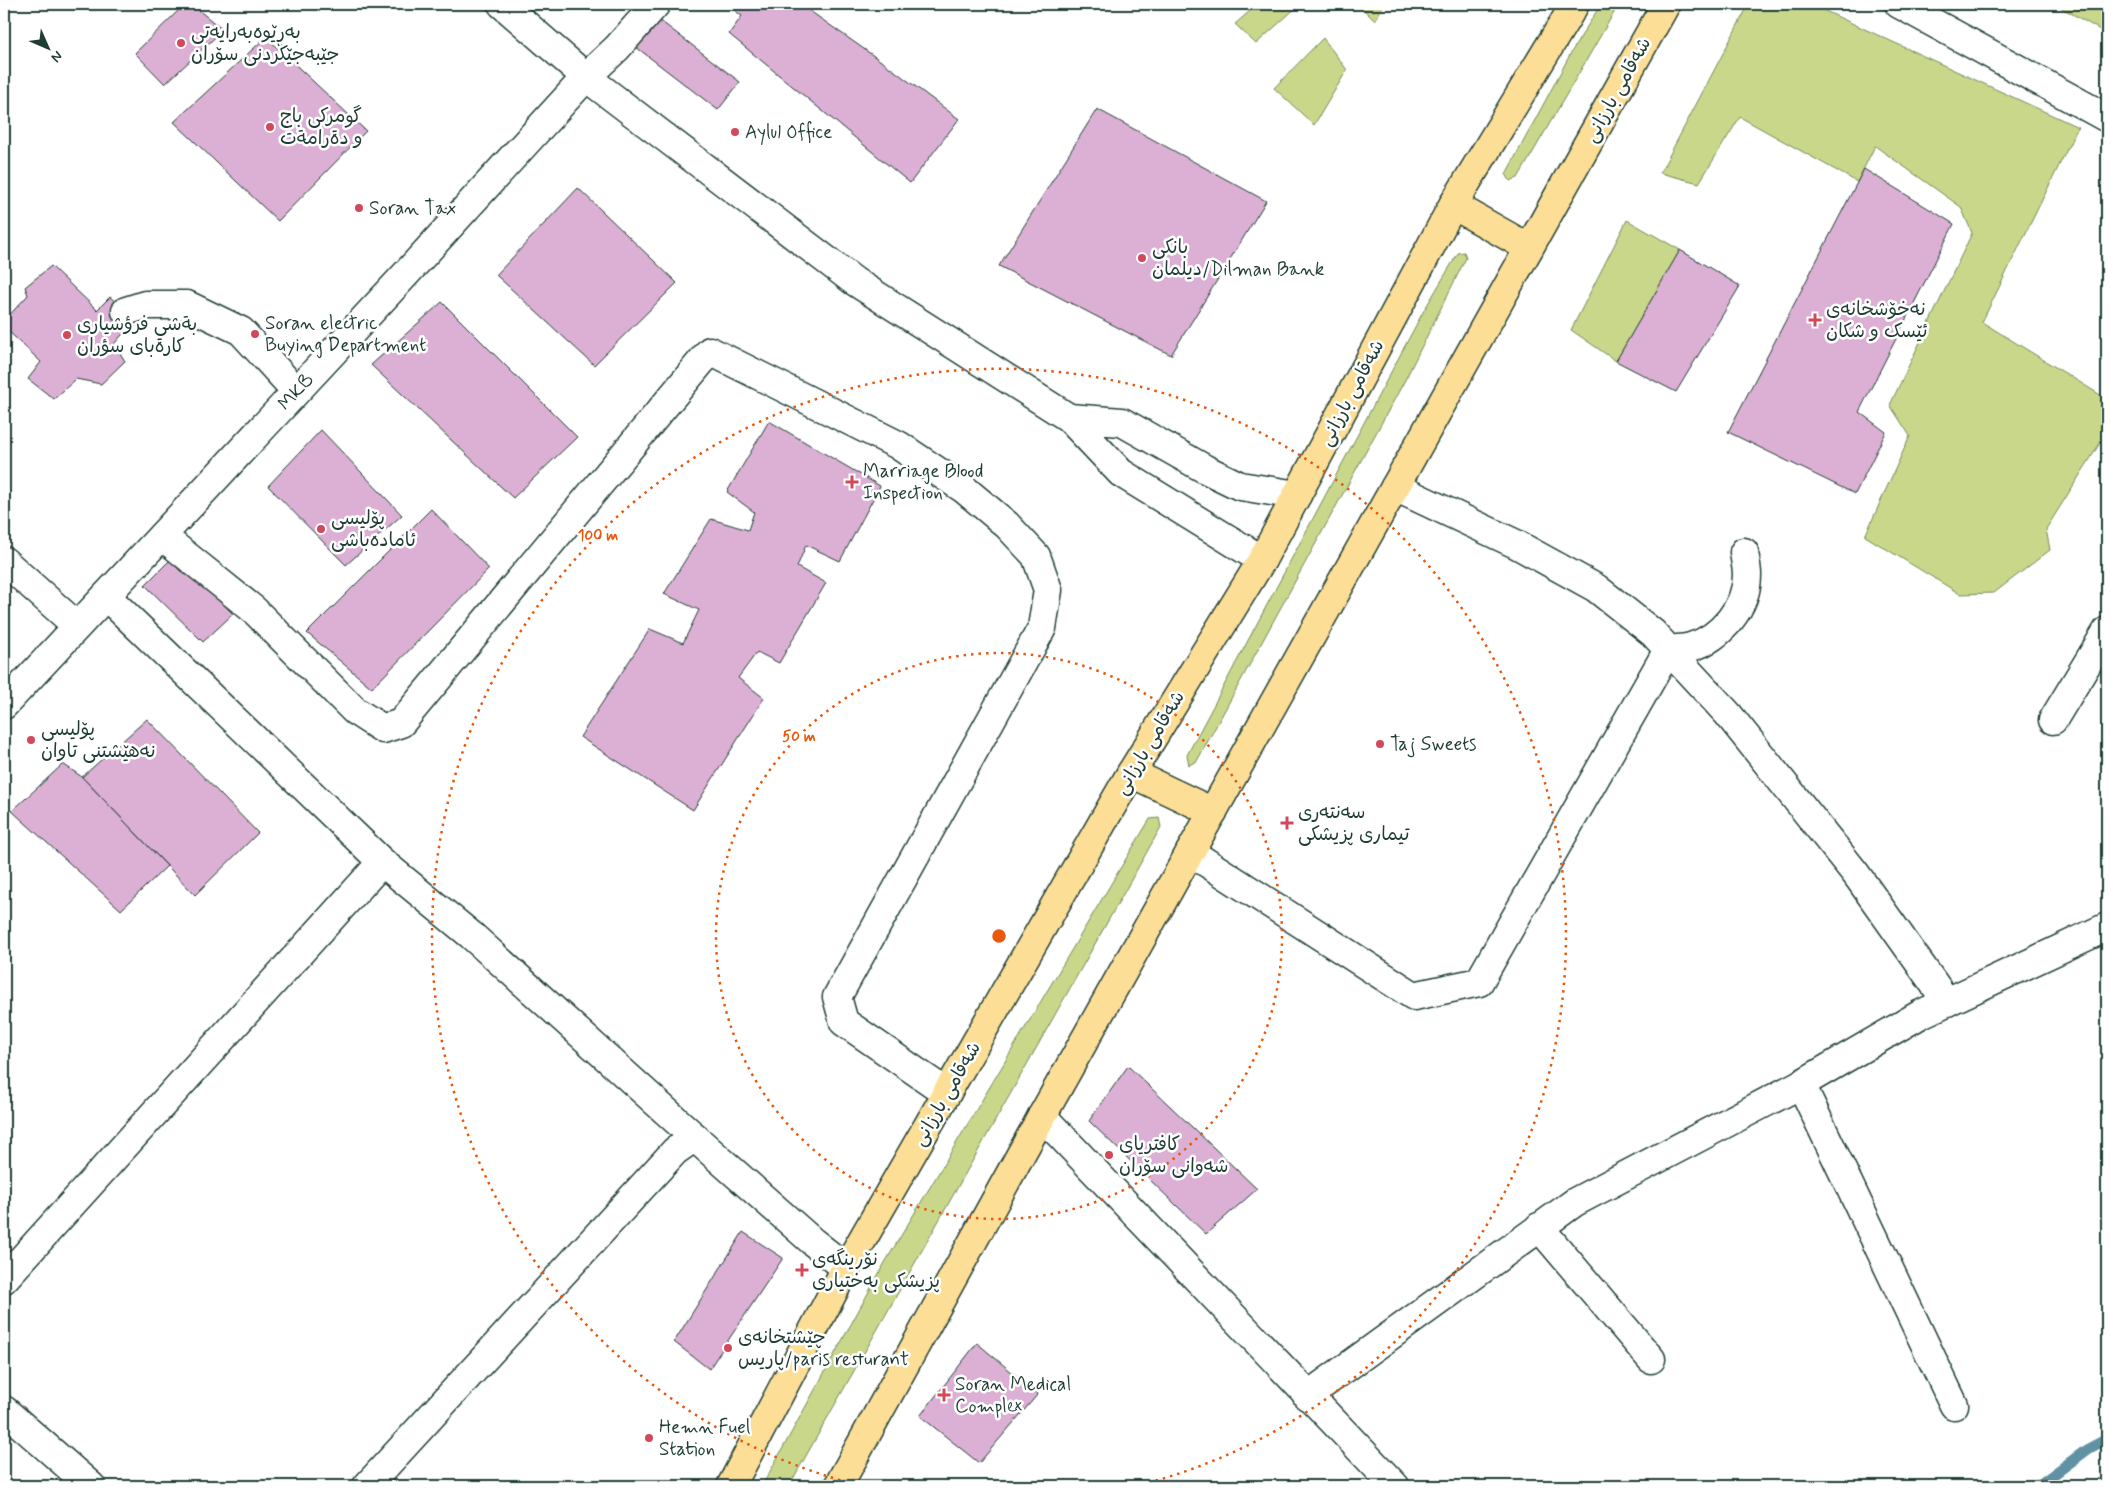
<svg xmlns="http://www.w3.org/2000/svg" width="2111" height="1490" viewBox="0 0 2111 1490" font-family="Mynerve,'Playpen Sans Arabic',sans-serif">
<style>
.green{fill:#c8d78a;stroke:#748a5f}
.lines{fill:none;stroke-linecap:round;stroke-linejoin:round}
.stream{stroke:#6192a4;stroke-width:11}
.building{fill:#dcb0d4;stroke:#1f3d34}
.street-casing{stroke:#1f3d34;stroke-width:31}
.secondary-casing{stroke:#1f3d34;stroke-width:31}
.highway-casing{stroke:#1f3d34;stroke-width:31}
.street{stroke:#fff;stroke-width:28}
.secondary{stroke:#fff;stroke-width:28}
.highway{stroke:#fdde96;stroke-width:28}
.ring{fill:none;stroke:#e8590c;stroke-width:2.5;stroke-dasharray:2.5 5}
.poi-dot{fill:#d1495b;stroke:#fff;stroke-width:2}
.labels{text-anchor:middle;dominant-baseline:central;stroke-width:5;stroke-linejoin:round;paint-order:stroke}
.poi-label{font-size:19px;fill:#1f3d34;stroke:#fff;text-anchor:start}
.street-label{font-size:19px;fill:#1f3d34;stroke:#fff}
.centre{fill:#e8590c;stroke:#fff;stroke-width:2.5}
.ring-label{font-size:15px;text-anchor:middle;font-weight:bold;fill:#e8590c;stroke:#fff;stroke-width:5;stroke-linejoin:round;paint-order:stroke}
</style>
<rect width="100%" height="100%" fill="#fff"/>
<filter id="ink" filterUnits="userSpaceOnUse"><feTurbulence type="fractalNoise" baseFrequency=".02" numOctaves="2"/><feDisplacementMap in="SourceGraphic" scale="10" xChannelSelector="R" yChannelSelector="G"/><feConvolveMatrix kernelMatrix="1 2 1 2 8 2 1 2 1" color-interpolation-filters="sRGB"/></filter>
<g filter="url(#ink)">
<!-- green -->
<g class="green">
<path d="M1258,4H1296L1298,6L1256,44L1235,24Z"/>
<path d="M1358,4H1384L1375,21Z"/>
<path d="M1601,4H1619L1518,178L1510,181L1506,174L1572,51Z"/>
<path d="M1749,4H1810L2078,127L1982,322L2107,399V432L2046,529L2050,550L1994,593L1960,594L1865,536L1910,436L1890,405L1972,233L1961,207L1875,146L1857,182L1740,117L1699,183L1660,173Z"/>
<path d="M2055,4H2107V34Z"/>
<path d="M1323,38L1347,70L1314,125L1274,88Z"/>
<path d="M1627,220L1680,250L1616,361L1571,330Z"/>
<path d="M1464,252L1466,258L1405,380L1197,761L1189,765L1187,755L1423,312L1458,253Z"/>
<path d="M1159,818L1161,827L789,1486H762L883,1266L1130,852L1150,819Z"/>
</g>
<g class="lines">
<!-- stream -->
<path class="stream" d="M2038,1486L2088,1449L2107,1439"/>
</g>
<!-- building -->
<g class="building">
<path d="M185,4H191L223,30L165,84L135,53Z"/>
<path d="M726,4H800L888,66L959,119L910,183L729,34L742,16Z"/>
<path d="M658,19L740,82L718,110L636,47Z"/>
<path d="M266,37L366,131L278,221L174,122Z"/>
<path d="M1097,109L1266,201L1171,355L999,266Z"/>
<path d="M1864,169L1954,224L1859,412L1886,432L1855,494L1728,432Z"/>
<path d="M578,188L677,283L594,365L496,275Z"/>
<path d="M1680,250L1740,286L1676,392L1616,361Z"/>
<path d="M51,266L97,310L110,297L136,319L114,344L125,361L101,384L76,379L54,399L28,379L41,362L4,327V321L28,295L25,287Z"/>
<path d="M442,302L577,437L513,498L371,365Z"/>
<path d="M769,421L880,486L840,561L806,545L797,567L826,583L779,663L757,652L738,678L764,698L693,810L580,737L650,629L683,643L699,610L664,594L711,519L748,530L754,512L727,492Z"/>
<path d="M321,430L402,515L346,565L268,486Z"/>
<path d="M431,509L489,569L372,688L307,633Z"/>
<path d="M170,560L184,575L191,570L233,614L203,642L145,585Z"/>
<path d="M147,719L258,833L195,895L82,777Z"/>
<path d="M63,764L82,777L167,866L121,910L12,811Z"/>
<path d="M1128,1066L1257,1189L1206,1234L1089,1121Z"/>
<path d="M743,1232L783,1258L709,1369L674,1342Z"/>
<path d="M977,1343L1038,1394L979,1463L920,1416Z"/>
</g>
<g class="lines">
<defs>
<g id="street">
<path d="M1899,4L2107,118"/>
<path d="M586,77L617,48L656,4"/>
<path d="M126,311L145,305H187L241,331L296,391"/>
<path d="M1395,487L1516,544L1596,588L1653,633L1728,714L1856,874L1947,1002"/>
<path d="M162,536L254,610L355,711L383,729L401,723L710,351L898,445L964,489L1007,525L1036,556L1048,590L1042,628L837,997L844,1022L947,1093"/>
<path d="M4,561L77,626"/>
<path d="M106,596L382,862L471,935L710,1151L813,1242L846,1268"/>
<path d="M2053,720L2107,631"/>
<path d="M1190,852L1414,996L1479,982L1668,650C1676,649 1684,649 1691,647C1721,638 1747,607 1747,575C1747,568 1745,560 1744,552"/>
<path d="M1801,1084L1954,1405"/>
<path d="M1042,1116L1395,1486"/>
<path d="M1539,1227L1651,1359"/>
<path d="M4,1279L382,862"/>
<path d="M1307,1396L1575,1202L1801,1084L1921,1014L2107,927"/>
<path d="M4,1410L91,1486"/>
<path d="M367,1486L675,1151L695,1137"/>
</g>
<g id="secondary">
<path d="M502,4L586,77L854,281L1069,418L1121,473L1262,560"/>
<path d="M1069,418L1122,422L1205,469L1240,486L1297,495"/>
<path d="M4,705L405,275L586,77"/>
</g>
<g id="highway">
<path d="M1453,205L1529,248"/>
<path d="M1131,773L1213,812"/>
<path d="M731,1486L846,1268L1131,773L1262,560L1453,205L1575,4"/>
<path d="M838,1486L1042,1116L1666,4"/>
</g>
</defs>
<!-- street casing -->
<use href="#street" class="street-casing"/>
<!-- secondary casing -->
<use href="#secondary" class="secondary-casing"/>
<!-- highway casing -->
<use href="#highway" class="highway-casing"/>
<!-- street -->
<use href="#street" class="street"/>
<!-- secondary -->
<use href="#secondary" class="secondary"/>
<!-- highway -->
<use href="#highway" class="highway"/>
</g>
</g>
<!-- distance rings -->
<g class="ring">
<circle cx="999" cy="936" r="283"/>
<path d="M862 1486A567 567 0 1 1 1136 1486"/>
</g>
<!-- markers -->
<g class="poi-dot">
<circle cx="181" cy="43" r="5"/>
<circle cx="270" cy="127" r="5"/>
<circle cx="735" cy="132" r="5"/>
<circle cx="359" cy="208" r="5"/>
<circle cx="1142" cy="258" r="5"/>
<path d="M1812.5 312.5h5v5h5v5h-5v5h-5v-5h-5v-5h5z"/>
<circle cx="255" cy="334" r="5"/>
<circle cx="67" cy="335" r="5"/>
<path d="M849.5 474.5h5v5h5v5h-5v5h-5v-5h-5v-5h5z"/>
<circle cx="321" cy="529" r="5"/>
<circle cx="31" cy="740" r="5"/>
<circle cx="1380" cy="744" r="5"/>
<path d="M1284.5 815.5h5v5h5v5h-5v5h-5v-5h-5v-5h5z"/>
<circle cx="1109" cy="1155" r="5"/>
<path d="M799.5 1262.5h5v5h5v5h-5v5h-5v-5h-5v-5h5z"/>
<circle cx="728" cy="1348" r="5"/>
<path d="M941.5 1387.5h5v5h5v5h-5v5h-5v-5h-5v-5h5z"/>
<circle cx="649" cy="1438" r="5"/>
</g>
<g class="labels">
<!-- poi labels -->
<g class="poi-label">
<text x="191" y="32">بەڕێوەبەرایەتی<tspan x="191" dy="22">جێبەجێکردنی سۆران</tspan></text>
<text x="280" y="116">گومركى باج<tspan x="280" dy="22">و دةرامةت</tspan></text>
<text x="745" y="132">Aylul Office</text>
<text x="369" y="208">Soran Tax</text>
<text x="1152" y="247">بانکی<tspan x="1152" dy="22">دیلمان/Dilman Bank</tspan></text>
<text x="1826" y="309">نەخۆشخانەی<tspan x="1826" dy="22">ئێسک و شکان</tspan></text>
<text x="265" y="323">Soran electric<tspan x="265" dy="22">Buying Department</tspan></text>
<text x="77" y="324">بةشى فرؤشيارى<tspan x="77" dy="22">كارةباى سؤران</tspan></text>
<text x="863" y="471">Marriage Blood<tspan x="863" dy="22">Inspection</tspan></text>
<text x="331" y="518">پۆلیسی<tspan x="331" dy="22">ئامادەباشی</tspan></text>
<text x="41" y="729">پۆلیسی<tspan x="41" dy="22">نەهێشتنی تاوان</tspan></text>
<text x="1390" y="744">Taj Sweets</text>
<text x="1298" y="812">سەنتەری<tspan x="1298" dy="22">تیماری پزیشکی</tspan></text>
<text x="1119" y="1144">کافتریای<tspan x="1119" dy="22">شەوانی سۆران</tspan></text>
<text x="812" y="1259">نۆرینگەی<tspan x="812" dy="22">پزیشکی بەختیاری</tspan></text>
<text x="738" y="1337">چێشتخانەی<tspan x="738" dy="22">پاریس/paris resturant</tspan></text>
<text x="955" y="1384">Soran Medical<tspan x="955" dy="22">Complex</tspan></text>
<text x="659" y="1427">Hemn Fuel<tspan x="659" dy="22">Station</tspan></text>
</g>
<!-- street labels -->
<g class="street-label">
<text transform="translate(1618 90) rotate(-61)">شەقامی بارزانی</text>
<text transform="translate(296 392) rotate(-47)">MKB</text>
<text transform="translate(1352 393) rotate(-62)">شەقامی بارزانی</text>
<text transform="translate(1150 743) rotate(-59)">شەقامی بارزانی</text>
<text transform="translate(947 1094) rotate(-60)">شەقامی بارزانی</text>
</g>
</g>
<circle cx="999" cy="936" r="8" class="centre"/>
<g class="ring-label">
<text x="598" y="540">100 m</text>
<text x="799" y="741">50 m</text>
</g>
<!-- margin -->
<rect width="2111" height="1490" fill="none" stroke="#fff" stroke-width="20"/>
<rect x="10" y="10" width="2091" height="1470" fill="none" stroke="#1f3d34" stroke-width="2" filter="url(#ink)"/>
<!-- north arrow -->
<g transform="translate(48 48) rotate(135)" stroke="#ffffff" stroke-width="4" paint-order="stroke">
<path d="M0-4L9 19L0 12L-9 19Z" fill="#1f3d34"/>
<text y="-8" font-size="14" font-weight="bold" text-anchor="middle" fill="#1f3d34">N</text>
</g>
</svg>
